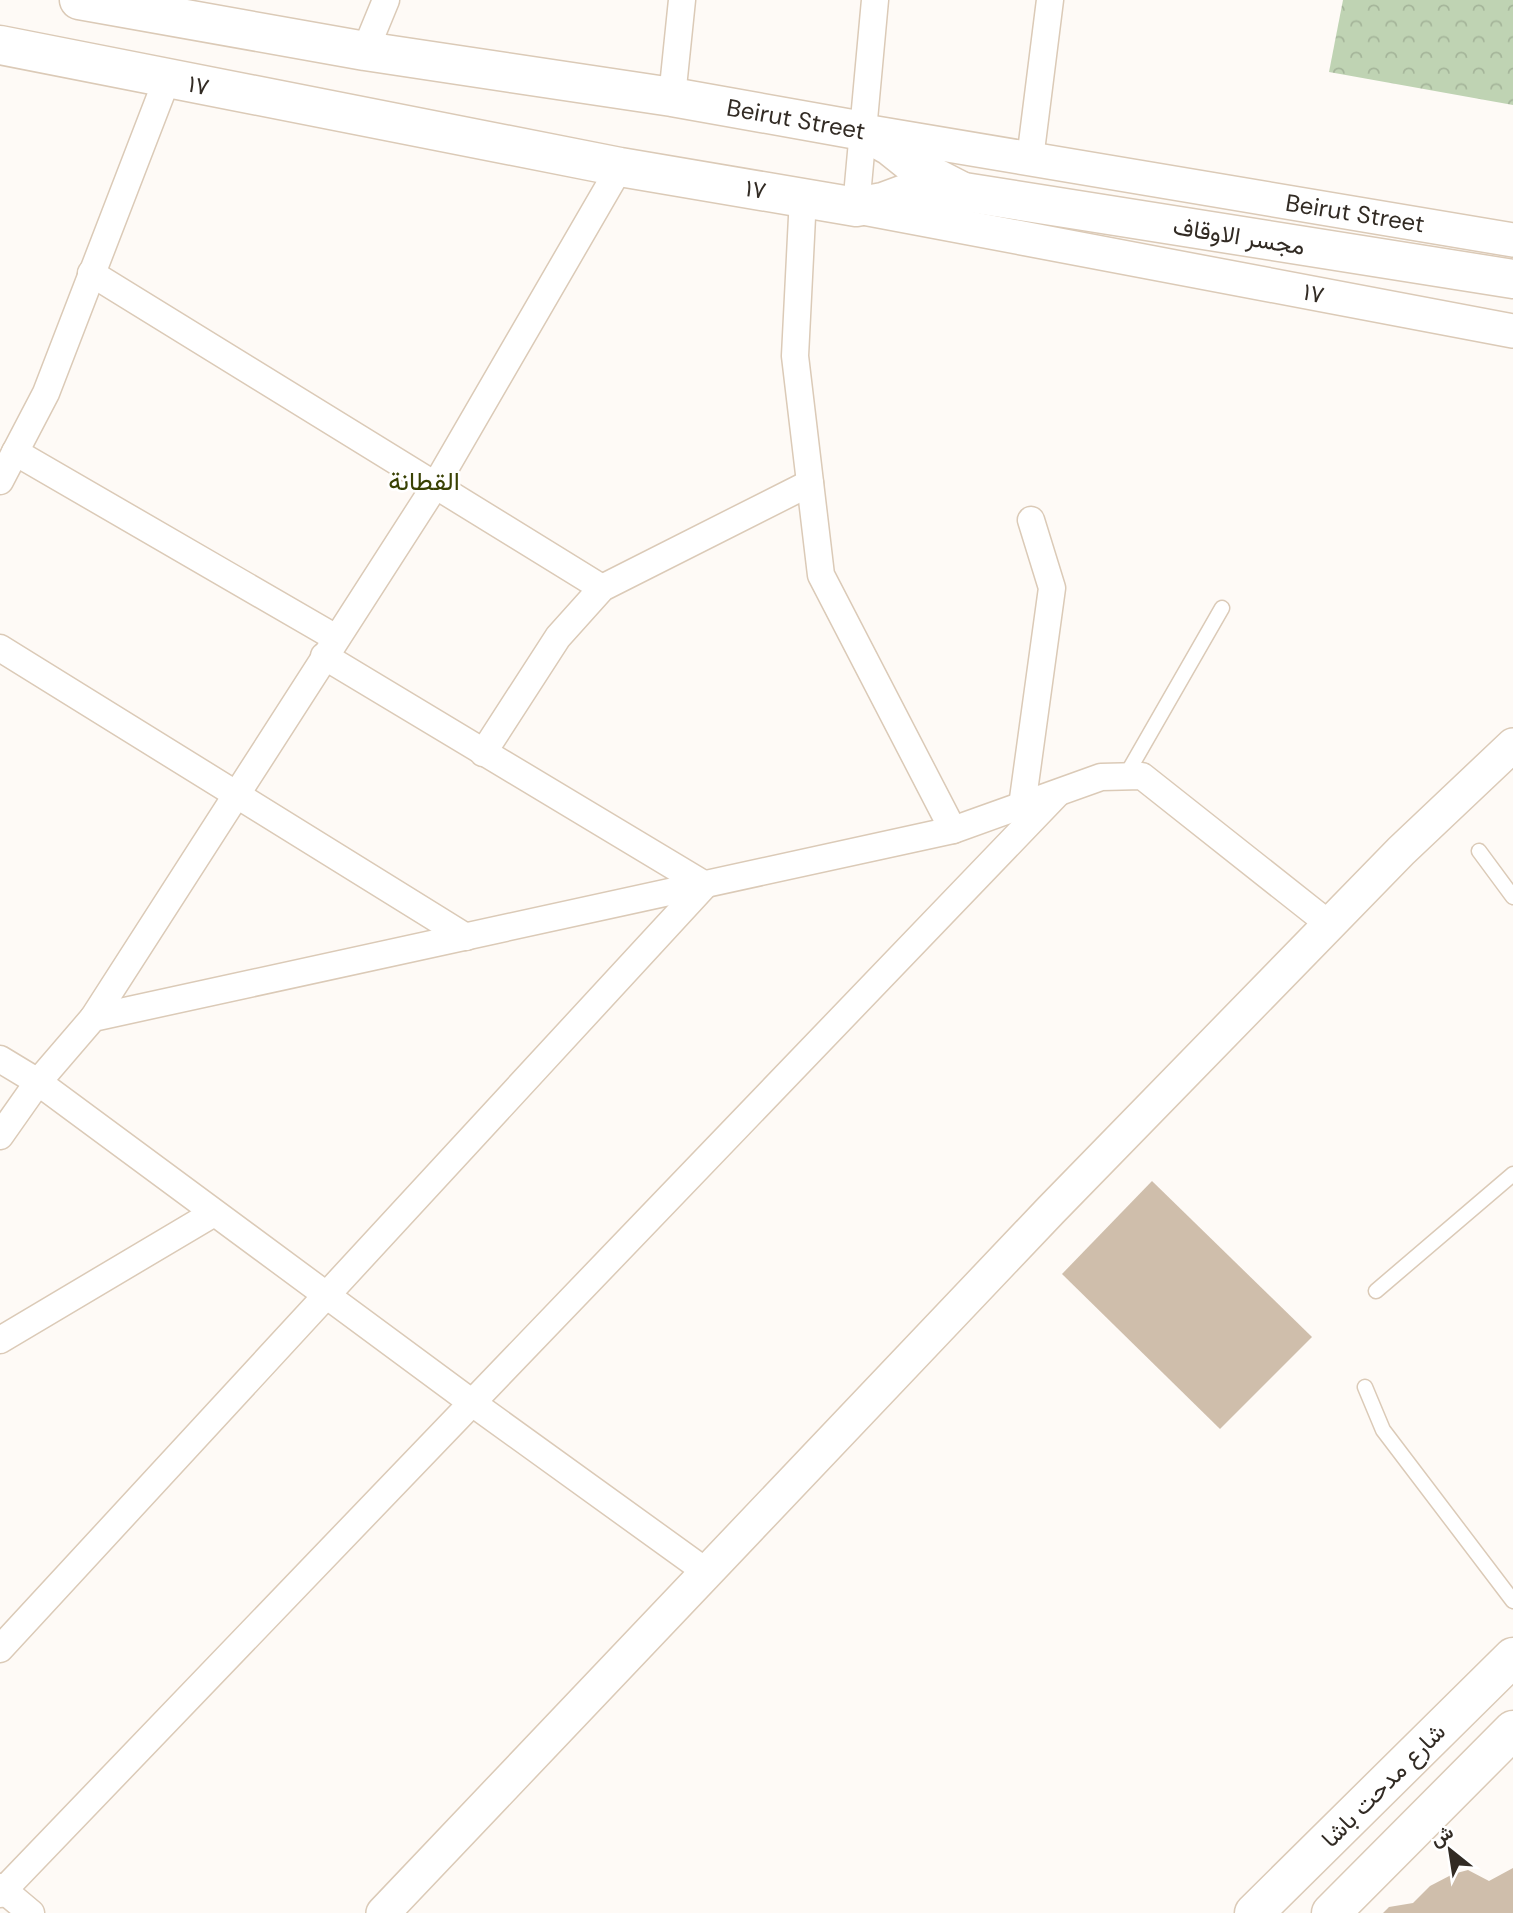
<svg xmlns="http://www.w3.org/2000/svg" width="1513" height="1913" viewBox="0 0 1513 1913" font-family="'DM Sans',Vazirmatn,sans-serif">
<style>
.park{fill:url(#park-crowns)}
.building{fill:#cfbeab}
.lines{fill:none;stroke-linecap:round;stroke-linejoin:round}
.service-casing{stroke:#dbcab7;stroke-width:17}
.minor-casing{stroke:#dbcab7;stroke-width:29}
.tertiary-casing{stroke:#dbcab7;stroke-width:36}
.secondary-casing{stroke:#dbcab7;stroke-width:41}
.primary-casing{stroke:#dbcab7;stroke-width:41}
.service{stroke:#fff;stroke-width:14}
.minor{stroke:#fff;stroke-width:26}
.tertiary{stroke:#fff;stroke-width:33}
.secondary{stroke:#fff;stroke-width:38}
.primary{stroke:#fff;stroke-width:38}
.labels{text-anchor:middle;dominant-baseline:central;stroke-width:5;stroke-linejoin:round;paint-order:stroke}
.street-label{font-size:24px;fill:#322b24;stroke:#fff}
.neighbourhood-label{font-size:26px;fill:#394103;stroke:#fff}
</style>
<defs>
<pattern id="park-crowns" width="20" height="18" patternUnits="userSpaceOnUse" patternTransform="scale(1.75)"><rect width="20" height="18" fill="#bfd3b3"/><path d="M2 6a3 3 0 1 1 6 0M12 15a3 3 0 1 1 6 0" fill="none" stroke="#a5b59a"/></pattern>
</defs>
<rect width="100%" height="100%" fill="#fefaf6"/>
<!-- park -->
<path class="park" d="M1343,0H1513V105L1329,72Z"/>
<!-- building -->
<g class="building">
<path d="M1152,1181L1312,1337L1220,1429L1062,1274Z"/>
<path d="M1513,1868V1913H1383L1389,1907L1413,1903L1430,1886L1453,1874L1468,1870L1489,1881Z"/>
</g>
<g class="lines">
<defs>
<g id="service">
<path d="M1125,777L1222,608"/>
<path d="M1479,851L1513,897"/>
<path d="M1376,1291L1513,1174"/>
<path d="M1365,1387L1383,1430L1513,1601"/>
</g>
<g id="minor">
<path d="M365,51L386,0"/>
<path d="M672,97L682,0"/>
<path d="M1030,159L1050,0"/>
<path d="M803,197L795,356L821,575L953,830"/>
<path d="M856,207L875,0"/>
<path d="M91,273L602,588"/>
<path d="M15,452L336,638"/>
<path d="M0,481L46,393L167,79"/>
<path d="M0,648L466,937"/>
<path d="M483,753L558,637L602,588L810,483"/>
<path d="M1022,806L1052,588L1031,520"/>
<path d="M93,1018L435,486L620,167"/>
<path d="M0,1059L38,1082L471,1402L708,1573"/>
<path d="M0,1136L38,1082L93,1018L953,830L1101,777L1142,776L1329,924"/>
<path d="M0,1340L214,1213"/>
<path d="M0,1649L705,885L324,656"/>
<path d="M0,1887L31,1913"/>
<path d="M0,1894L1057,794"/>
</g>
<g id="tertiary">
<path d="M870,132L1513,240"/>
<path d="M858,207L1513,331"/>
<path d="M383,1913L1051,1210L1401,851L1513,745"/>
</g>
<g id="secondary">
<path d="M79,0L365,51L672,97L863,131L890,146L920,170L959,190"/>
<path d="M0,45L620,167L856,207L883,202L910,192H964L1513,279"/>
</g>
<g id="primary">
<path d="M1254,1913L1513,1657"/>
<path d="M1331,1913L1513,1730"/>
</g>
</defs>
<!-- service casing -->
<use href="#service" class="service-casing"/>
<!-- minor casing -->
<use href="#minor" class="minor-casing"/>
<!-- tertiary casing -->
<use href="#tertiary" class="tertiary-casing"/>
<!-- secondary casing -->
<use href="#secondary" class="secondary-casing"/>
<!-- primary casing -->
<use href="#primary" class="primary-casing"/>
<!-- service -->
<use href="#service" class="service"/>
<!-- minor -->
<use href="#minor" class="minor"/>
<!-- tertiary -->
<use href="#tertiary" class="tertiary"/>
<!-- secondary -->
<use href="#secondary" class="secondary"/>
<!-- primary -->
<use href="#primary" class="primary"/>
</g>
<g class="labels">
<!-- street labels -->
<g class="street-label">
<text transform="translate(199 85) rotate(11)">١٧</text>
<text transform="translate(796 119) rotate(10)">Beirut Street</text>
<text transform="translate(756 189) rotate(9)">١٧</text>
<text transform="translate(1355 213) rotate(9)">Beirut Street</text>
<text transform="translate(1239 236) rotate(9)">مجسر الاوقاف</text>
<text transform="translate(1314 293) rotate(11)">١٧</text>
<text transform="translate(1383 1785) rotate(-45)">شارع مدحت باشا</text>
</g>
<!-- neighbourhood labels -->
<g class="neighbourhood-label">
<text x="424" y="481">القطانة</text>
</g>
</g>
<!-- north arrow -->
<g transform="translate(1450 1850) rotate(330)" stroke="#ffffff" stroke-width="5" paint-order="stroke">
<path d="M0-5L12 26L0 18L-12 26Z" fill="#322b24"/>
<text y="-10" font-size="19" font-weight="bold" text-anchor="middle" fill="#322b24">ش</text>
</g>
</svg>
